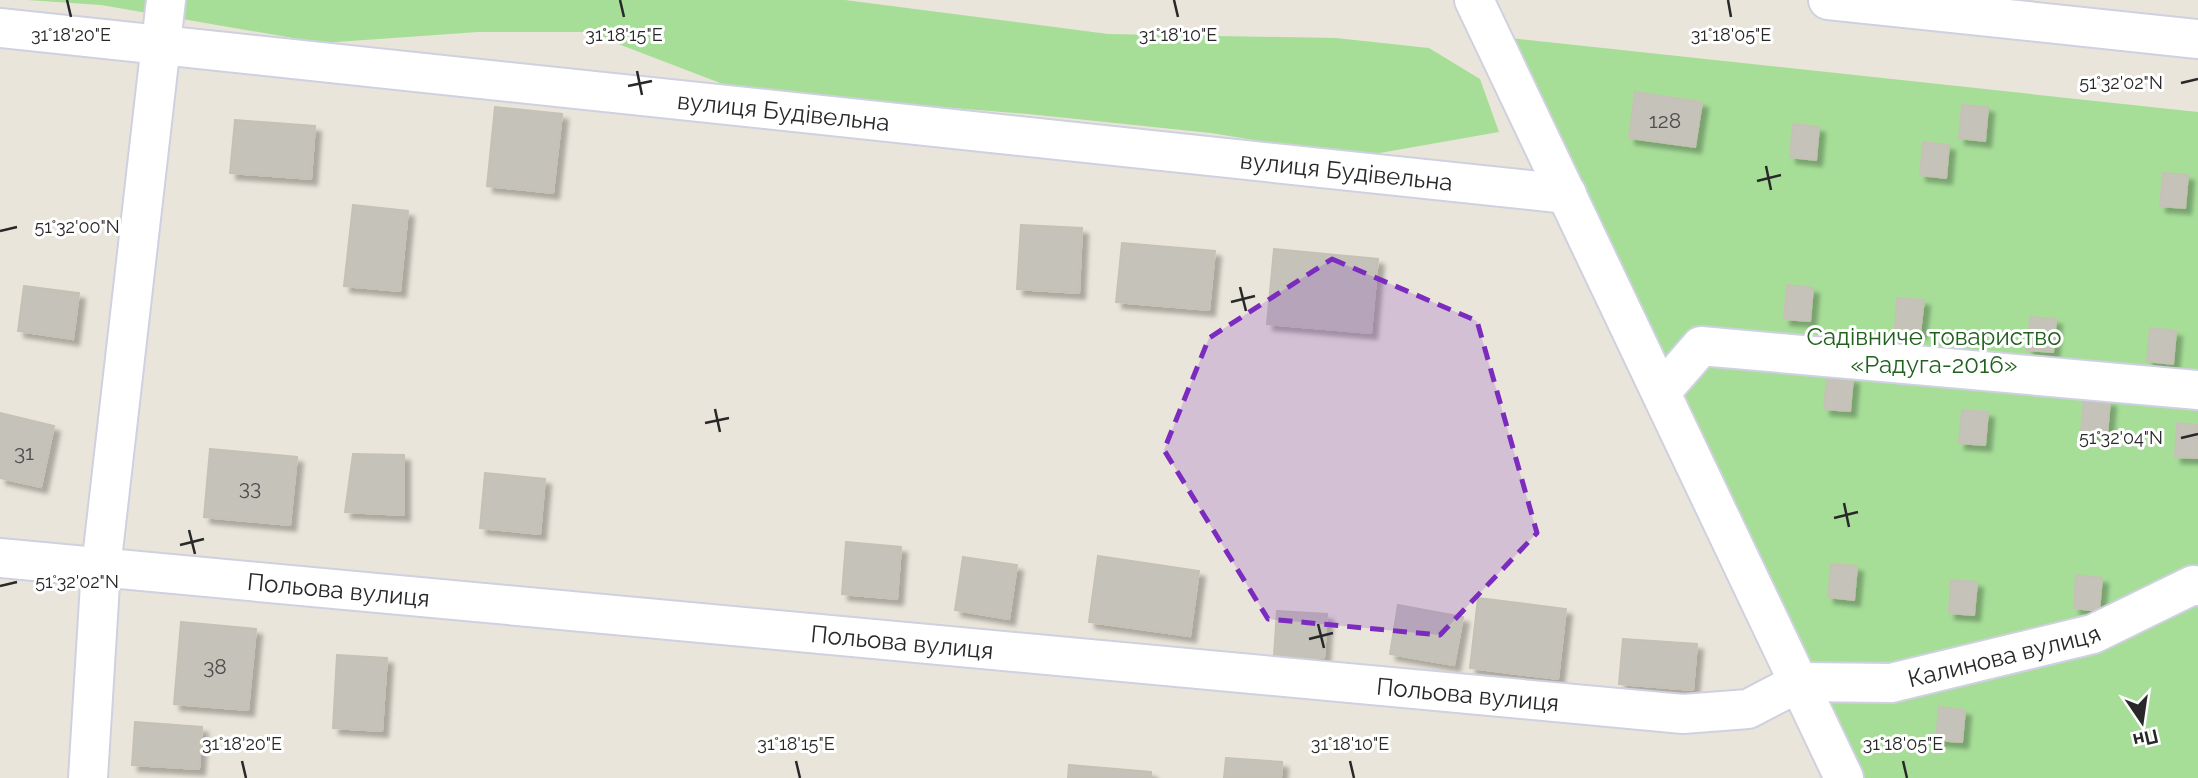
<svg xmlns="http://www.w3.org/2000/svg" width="2198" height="778" viewBox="0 0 2198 778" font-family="Raleway,sans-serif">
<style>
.green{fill:#a6de98}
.building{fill:#c5c2ba;stroke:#c5c1b4;stroke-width:2;filter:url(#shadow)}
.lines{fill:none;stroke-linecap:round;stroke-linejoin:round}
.street-casing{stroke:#cfd0e0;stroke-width:42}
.secondary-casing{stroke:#cfd0e0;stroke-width:42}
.street{stroke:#fff;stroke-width:38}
.secondary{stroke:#fff;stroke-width:38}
.marked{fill:#7b2cbf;fill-opacity:0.2;stroke:#7b2cbf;stroke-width:5;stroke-dasharray:14 9;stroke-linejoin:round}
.ticks{fill:none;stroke:#282828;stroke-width:2.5}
.labels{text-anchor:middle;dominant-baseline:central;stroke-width:6;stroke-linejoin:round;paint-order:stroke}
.number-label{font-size:21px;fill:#4f4e4c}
.street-label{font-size:24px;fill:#282828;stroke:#fff}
.park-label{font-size:24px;fill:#21601d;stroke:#fff}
.ticks-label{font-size:18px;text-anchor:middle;fill:#282828;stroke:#fff;stroke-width:6;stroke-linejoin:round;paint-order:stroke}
</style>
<defs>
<filter id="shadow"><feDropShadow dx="6" dy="6" stdDeviation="2" flood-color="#0004"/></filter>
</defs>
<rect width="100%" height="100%" fill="#eae5da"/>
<!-- green -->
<g class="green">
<path d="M27,0H845L1108,34L1336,38L1429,48L1480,79L1499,132L1357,157L1211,133L1028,114L741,91L587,32H478L322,43L101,5Z"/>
<path d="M1492,36L2198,112V778H1844Z"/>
</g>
<!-- building -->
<g class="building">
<path d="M1635,92L1702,102L1695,147L1629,138Z"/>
<path d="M1962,105L1988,107L1985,141L1959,138Z"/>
<path d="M495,107L562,114L553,193L487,186Z"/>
<path d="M235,120L315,126L311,179L230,173Z"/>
<path d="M1793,124L1819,127L1816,160L1790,157Z"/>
<path d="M1923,142L1949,145L1946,178L1920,175Z"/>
<path d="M2163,173L2188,175L2185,208L2160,206Z"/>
<path d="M353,205L408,211L400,291L344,286Z"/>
<path d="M1021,225L1082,228L1079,293L1017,289Z"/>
<path d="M1122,243L1215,251L1209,310L1116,302Z"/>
<path d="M1274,249L1378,259L1371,333L1267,324Z"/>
<path d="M1787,285L1813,288L1810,321L1784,319Z"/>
<path d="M24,286L79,293L73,339L18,331Z"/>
<path d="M1897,298L1924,300L1920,333L1895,330Z"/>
<path d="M2030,317L2056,319L2053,352L2027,350Z"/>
<path d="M2150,328L2176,331L2173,364L2147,361Z"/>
<path d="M1827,376L1853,378L1850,411L1824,409Z"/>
<path d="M2084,399L2110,401L2107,435L2081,432Z"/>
<path d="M1962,410L1988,412L1985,445L1959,443Z"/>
<path d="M0,413L54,426L41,487L0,478Z"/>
<path d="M2177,423L2198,425V458L2175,457Z"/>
<path d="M210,449L297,457L290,525L204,517Z"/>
<path d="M353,454L404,455V515L345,512Z"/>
<path d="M485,473L545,479L540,534L480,528Z"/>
<path d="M846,542L901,547L897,599L842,594Z"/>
<path d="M1098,556L1199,571L1190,636L1089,622Z"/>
<path d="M963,557L1017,565L1009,619L955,610Z"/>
<path d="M1831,564L1857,566L1854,600L1828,597Z"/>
<path d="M2076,575L2102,578L2099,611L2074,608Z"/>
<path d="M1951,580L1977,582L1974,615L1949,613Z"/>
<path d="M1478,598L1566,609L1558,679L1470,668Z"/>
<path d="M1398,605L1463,617L1454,665L1390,654Z"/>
<path d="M1277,611L1327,614L1324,658L1274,655Z"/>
<path d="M181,622L256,629L248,710L174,704Z"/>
<path d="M1623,639L1697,644L1693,690L1619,684Z"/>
<path d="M337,655L387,658L382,731L333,728Z"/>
<path d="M1939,707L1965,710L1962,742L1936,740Z"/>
<path d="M135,722L202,727L199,769L132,765Z"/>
<path d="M1226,758L1282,762L1281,778H1224Z"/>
<path d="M1069,765L1151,772V778H1068Z"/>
</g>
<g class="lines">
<defs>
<g id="street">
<path d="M1474,0L1844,778"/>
<path id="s1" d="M0,28L1567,194"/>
<path d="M1661,392L1701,346L2198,390"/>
<path id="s2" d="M0,558L1683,714L1748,709L1800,682L1891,683L2093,634L2193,585L2198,586"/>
<path d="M88,778L101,568L166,0"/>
</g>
<path id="secondary" d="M1828,0L2198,39"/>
</defs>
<!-- street casing -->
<use href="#street" class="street-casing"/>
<!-- secondary casing -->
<use href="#secondary" class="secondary-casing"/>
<!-- street -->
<use href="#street" class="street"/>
<!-- secondary -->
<use href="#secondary" class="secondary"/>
</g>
<!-- marked area -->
<path class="marked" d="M1332,259L1477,321L1537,533L1440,635L1268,619L1164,450L1209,338Z"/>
<!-- ticks -->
<path class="ticks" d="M67,0L71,17M620,0L624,17M1174,0L1178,17M1728,0L1731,17M637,71L642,95M2181,83L2198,79M628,86L652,81M1766,166L1771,190M1757,181L1781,175M0,231L17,227M1240,287L1246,311M1231,302L1255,296M715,409L720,432M705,423L729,418M2181,438L2198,434M1844,503L1849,527M1834,518L1858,512M189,530L195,554M180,545L204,539M0,586L17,582M1318,624L1324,648M1309,639L1333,633M242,761L246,778M796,761L800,778M1350,761L1354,778M1903,761L1907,778"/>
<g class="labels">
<!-- number labels -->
<g class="number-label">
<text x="1665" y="120">128</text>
<text x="24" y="452">31</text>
<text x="250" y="487">33</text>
<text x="215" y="666">38</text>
</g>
<!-- street labels -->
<g class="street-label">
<text stroke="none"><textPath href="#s1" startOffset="788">вулиця Будівельна</textPath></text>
<text stroke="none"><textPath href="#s1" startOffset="1354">вулиця Будівельна</textPath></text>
<text stroke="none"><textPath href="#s2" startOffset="340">Польова вулиця</textPath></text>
<text stroke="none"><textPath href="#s2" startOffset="906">Польова вулиця</textPath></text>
<text stroke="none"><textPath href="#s2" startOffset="2021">Калинова вулиця</textPath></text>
<text stroke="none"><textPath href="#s2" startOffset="1474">Польова вулиця</textPath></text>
</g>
<!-- park labels -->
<g class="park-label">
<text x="1934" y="336">Садівниче товариство<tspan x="1934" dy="28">«Радуга-2016»</tspan></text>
</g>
</g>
<g class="ticks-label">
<text x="71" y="41">31°18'20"E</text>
<text x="624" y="41">31°18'15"E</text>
<text x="1178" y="41">31°18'10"E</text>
<text x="1731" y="41">31°18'05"E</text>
<text x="2121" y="89">51°32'02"N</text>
<text x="77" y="233">51°32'00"N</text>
<text x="2121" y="444">51°32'04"N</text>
<text x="77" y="588">51°32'02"N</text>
<text x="242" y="750">31°18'20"E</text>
<text x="796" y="750">31°18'15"E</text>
<text x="1350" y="750">31°18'10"E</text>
<text x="1903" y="750">31°18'05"E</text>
</g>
<!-- north arrow -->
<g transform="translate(2142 722) rotate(167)" stroke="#ffffff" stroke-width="5" paint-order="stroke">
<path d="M0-5L12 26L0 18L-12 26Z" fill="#282828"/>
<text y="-10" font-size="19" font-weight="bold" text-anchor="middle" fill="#282828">Пн</text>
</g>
</svg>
